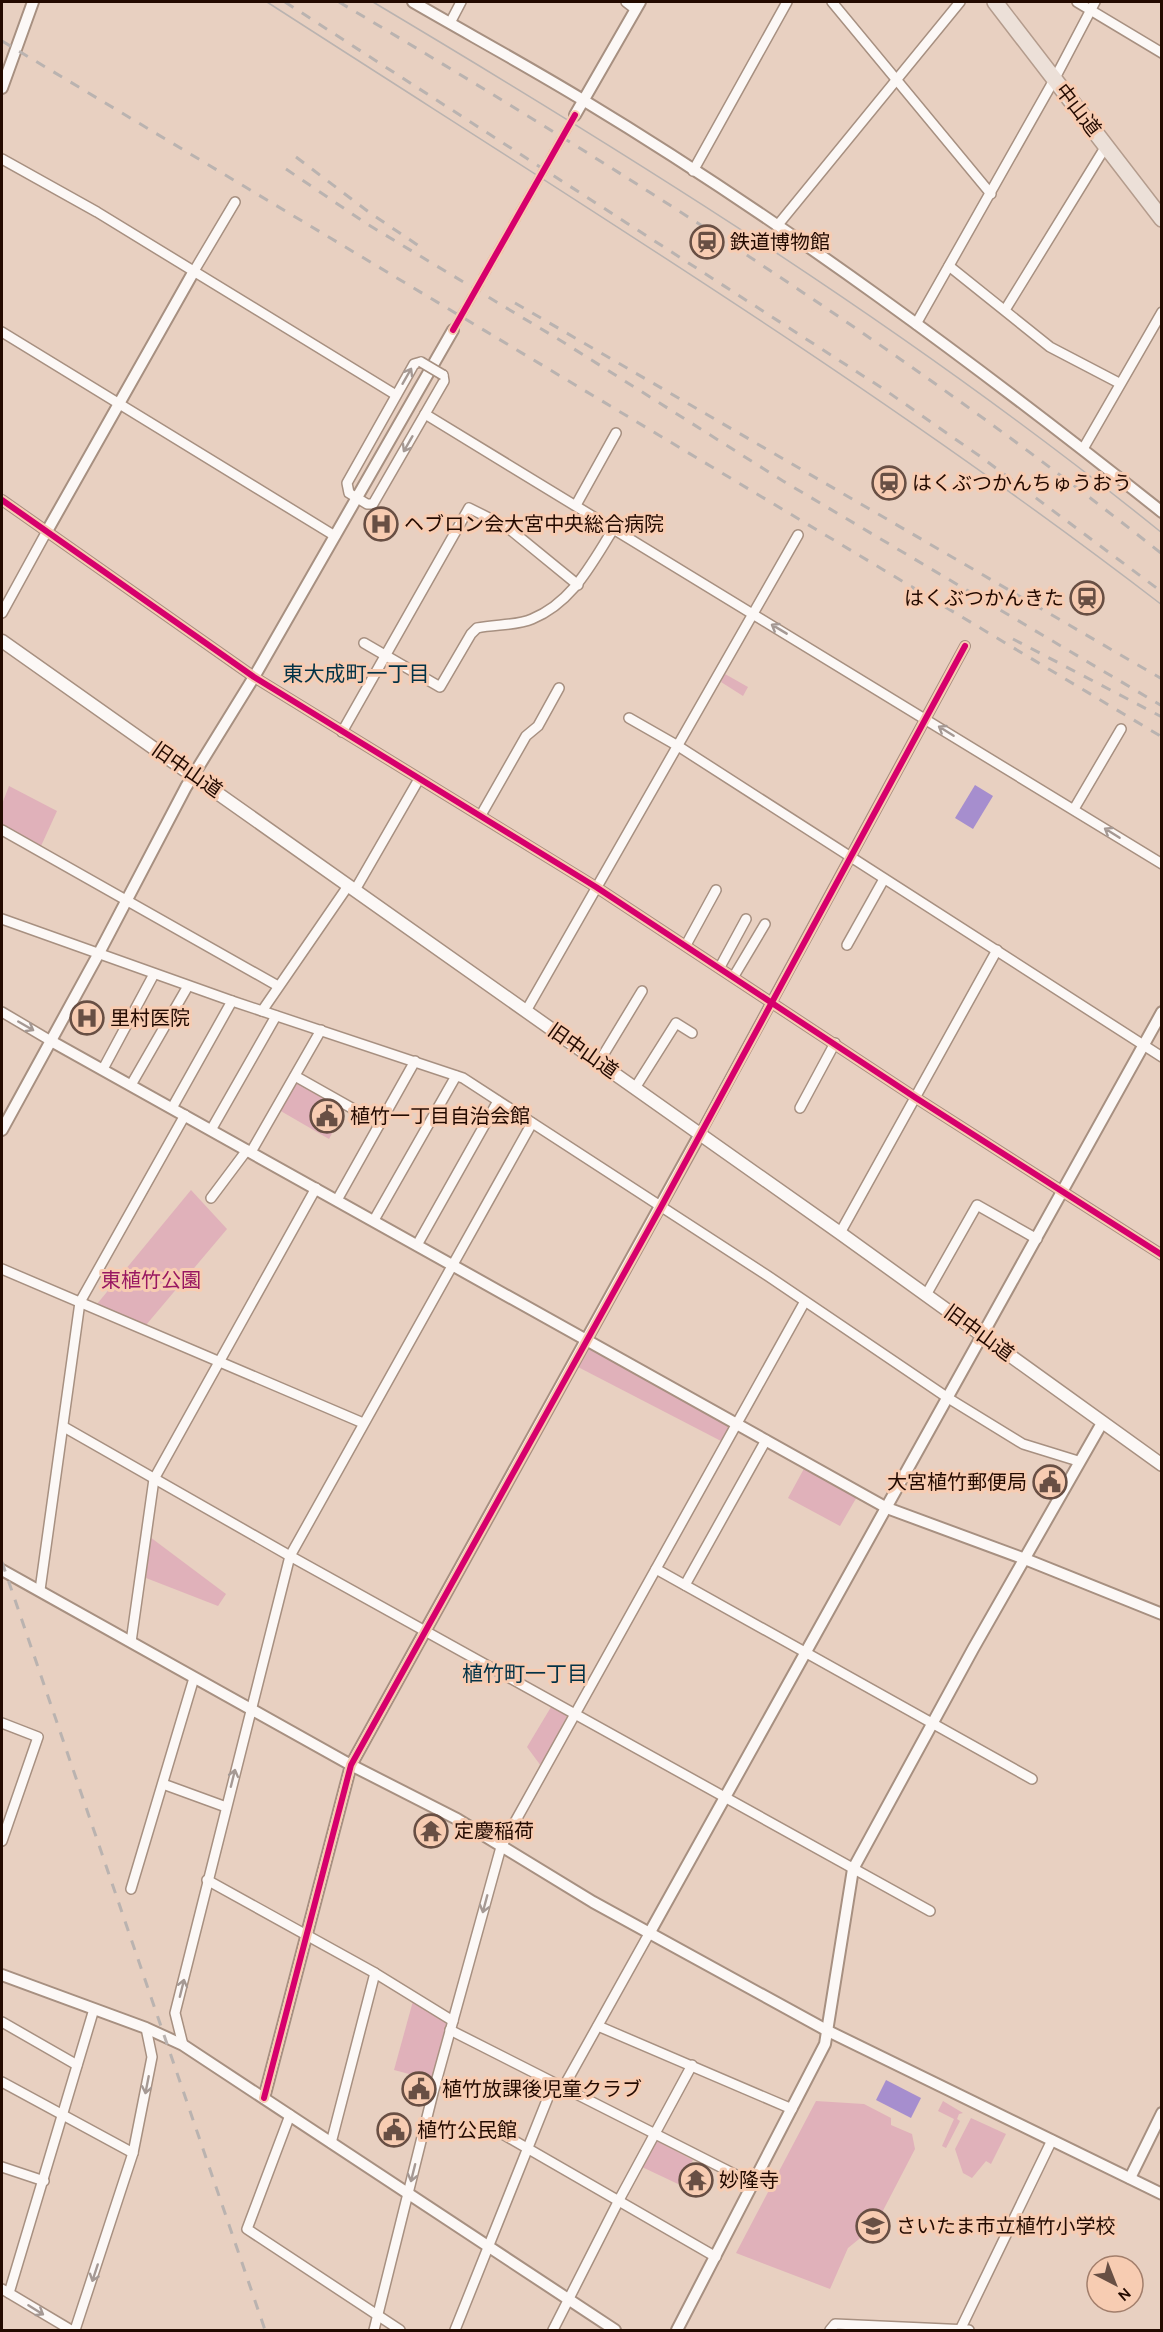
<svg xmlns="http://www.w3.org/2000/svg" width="1163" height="2332" viewBox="0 0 1163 2332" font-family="Karla,'Noto Sans JP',sans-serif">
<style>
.green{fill:#e0b1ba}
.water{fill:#a68ece}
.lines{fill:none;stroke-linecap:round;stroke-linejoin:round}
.tertiary-tunnel{stroke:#cab2a4;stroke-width:10;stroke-dasharray:10 5;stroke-linecap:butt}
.minor-casing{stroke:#a79081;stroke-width:12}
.tertiary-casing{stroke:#a79081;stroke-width:14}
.secondary-casing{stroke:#a79081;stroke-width:15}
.trunk-casing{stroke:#b49c8d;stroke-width:18}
.minor{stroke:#fcf8f6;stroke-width:9}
.tertiary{stroke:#fcf8f6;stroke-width:10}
.secondary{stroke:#fcf8f6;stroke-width:12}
.trunk{stroke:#ece0d8;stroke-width:15}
.tram{stroke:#bab3b0;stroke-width:1.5}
.rail{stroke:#bab3b0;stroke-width:3;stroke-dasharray:10 10;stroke-linecap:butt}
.minor-bridge-casing{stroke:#a79081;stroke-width:12;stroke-linecap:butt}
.minor-bridge{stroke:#fcf8f6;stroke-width:9}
.cycleway-casing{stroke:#f7ccb2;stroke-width:10}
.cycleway{stroke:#d6006c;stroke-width:6}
.oneway{stroke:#a59994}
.labels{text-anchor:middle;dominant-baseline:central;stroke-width:6;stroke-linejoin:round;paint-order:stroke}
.street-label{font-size:20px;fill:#230a00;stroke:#f7ccb2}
.poi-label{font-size:20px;fill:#230a00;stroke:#f7ccb2;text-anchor:start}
.park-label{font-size:20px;fill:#991761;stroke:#f7ccb2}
.neighbourhood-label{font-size:21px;fill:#023246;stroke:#f7ccb2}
</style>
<rect width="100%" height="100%" fill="#e8d0c1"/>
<!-- green -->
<g class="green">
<path d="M725,674L748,687L743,696L721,682Z"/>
<path d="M9,786L57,811L41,846L2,824V804Z"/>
<path d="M297,1080L346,1107L329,1139L279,1110Z"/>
<path d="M191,1190L227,1229L146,1325L97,1304Z"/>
<path d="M590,1346L732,1425L721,1441L578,1367Z"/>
<path d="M806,1465L858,1495L840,1526L788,1498Z"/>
<path d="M150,1537L226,1594L218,1606L146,1578Z"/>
<path d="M551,1707L567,1716L541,1766L527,1747Z"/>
<path d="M413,2001L444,2019L447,2025L432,2080L394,2070Z"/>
<path d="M816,2101L864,2104L891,2118V2125L912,2134L915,2149L875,2226L848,2248L830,2289L736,2253Z"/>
<path d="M943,2101L963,2113L959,2114L957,2119L960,2121L946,2148L942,2146L954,2119L938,2111Z"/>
<path d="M971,2118L1006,2134L991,2164L986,2161L972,2178L963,2173L955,2149Z"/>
<path d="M657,2141L693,2160L678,2184L642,2167Z"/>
</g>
<!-- water -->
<g class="water">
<path d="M975,785L993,796L973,829L955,818Z"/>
<path d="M886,2080L921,2098L911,2118L876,2100Z"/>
</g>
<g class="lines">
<!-- tertiary-tunnel -->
<path class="tertiary-tunnel" d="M453,330L575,115"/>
<defs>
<g id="minor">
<path d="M626,2L635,9"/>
<path d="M832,2L991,194"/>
<path d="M1077,2L1162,53"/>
<path d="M450,23L461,2"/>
<path d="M2,159L97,212L396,395"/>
<path d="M693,171L787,2"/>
<path d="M777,226L960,2"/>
<path d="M949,266L1050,347L1119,383"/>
<path d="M194,271L235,202"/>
<path d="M1005,310L1106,146"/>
<path d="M916,324L1054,80L1095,2"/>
<path d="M2,332L335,536"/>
<path d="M421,362L414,364L347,483L349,493L367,504H373L444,381L443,375"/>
<path d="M425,414L1162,864"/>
<path d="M1083,449L1162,312"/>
<path d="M2,500L254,677L596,887L916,1098L1162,1255"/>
<path d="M576,505L616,433"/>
<path d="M2,613L47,531"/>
<path d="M364,643L440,687L471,634L477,628C495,624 516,626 532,619C573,602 591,564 614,528"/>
<path d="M629,718L678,746L1162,1057"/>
<path d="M342,732L469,508L507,527L578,585"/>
<path d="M1074,809L1121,729"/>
<path d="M481,815L526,736L538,726L559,688"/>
<path d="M2,830L278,986"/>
<path d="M355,890L419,779"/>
<path d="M2,919L232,1001"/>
<path d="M686,945L716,890"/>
<path d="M847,945L884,879"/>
<path d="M720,967L746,919"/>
<path d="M734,976L765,924"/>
<path d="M262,1011L348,886"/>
<path d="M526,1011L798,535"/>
<path d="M2,1012L51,1041"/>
<path d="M599,1062L642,991"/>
<path d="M103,1069L154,974"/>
<path d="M295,1076L380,1124"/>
<path d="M131,1085L188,986"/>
<path d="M635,1088L676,1023L692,1033"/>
<path d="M172,1108L232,1001L463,1078L768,1276L948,1398L1023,1444L1078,1461"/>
<path d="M800,1108L835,1043"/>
<path d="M211,1130L276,1016"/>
<path d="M700,1134L965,646"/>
<path d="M251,1152L321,1030"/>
<path d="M211,1198L247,1150"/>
<path d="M337,1200L415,1061"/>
<path d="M374,1220L456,1076"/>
<path d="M840,1233L997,950"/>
<path d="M417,1245L498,1101"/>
<path d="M2,1269L363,1423"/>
<path d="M926,1295L977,1205L1037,1239"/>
<path d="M64,1427L290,1556L930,1911"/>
<path d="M656,1569L1032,1779"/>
<path d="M685,1585L766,1440"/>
<path d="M40,1590L80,1302L185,1115"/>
<path d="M131,1642L154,1479L316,1188"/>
<path d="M2,1723L38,1737L2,1841"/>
<path d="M163,1784L226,1807"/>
<path d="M207,1880L375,1973L453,2021"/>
<path d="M131,1889L194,1678"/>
<path d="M2,2022L77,2065"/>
<path d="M598,2026L792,2109"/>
<path d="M450,2030L754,2184"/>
<path d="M183,2045L175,2013L290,1556L532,1123"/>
<path d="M2,2082L133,2153"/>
<path d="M563,2088L650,1932"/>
<path d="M290,2115L247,2229L400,2330"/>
<path d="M487,2125L716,2257"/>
<path d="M331,2143L375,1973"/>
<path d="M2,2167L44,2181"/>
<path d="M2,2289L71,2330"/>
<path d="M9,2293L94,2009"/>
<path d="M75,2330L133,2153L152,2057L146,2028"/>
<path d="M374,2330L433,2093L501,1847L804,1303"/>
<path d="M455,2330L553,2085"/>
<path d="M553,2330L619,2200L692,2065"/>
<path d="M830,2330L835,2324L969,2330"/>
<path d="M960,2330L1052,2140"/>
</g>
<g id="tertiary">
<path d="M413,2C470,35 527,66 583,100C785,222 977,365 1162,512"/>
<path d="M2,88L33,2"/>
<path d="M575,115L640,2"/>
<path d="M47,531L194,271"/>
<path d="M51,1041L887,1508L1025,1559L1162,1614"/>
<path d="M2,1130L99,953L186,787L254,677L453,330"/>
<path d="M2,1570L351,1765L457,1819L593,1902L828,2031L1162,2194"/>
<path d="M650,1932L1162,1012"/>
<path d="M2,1975L146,2028L183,2045L615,2330"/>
<path d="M264,2098L351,1765L700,1134"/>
<path d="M1130,2178L1162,2113"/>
<path d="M677,2330L825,2044L853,1869L973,1649L1102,1423"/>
</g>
<path id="secondary" d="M2,641L840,1233L1162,1465"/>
<path id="trunk" d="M995,2L1162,219"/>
</defs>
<!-- minor casing -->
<use href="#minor" class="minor-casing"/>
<!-- tertiary casing -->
<use href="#tertiary" class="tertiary-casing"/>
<!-- secondary casing -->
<use href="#secondary" class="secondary-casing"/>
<!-- trunk casing -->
<use href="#trunk" class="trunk-casing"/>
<!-- minor -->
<use href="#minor" class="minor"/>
<!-- tertiary -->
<use href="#tertiary" class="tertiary"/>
<!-- secondary -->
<use href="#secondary" class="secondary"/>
<!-- trunk -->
<use href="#trunk" class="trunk"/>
<!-- tram -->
<g class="tram">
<path d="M267,2C569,197 876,385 1162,605"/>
<path d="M373,2C645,164 915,333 1162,533"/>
</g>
<!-- rail -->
<g class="rail">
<path d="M285,2L885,390L981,457L1162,592"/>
<path d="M339,2C624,171 902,347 1162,554"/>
<path d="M2,41L1162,737"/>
<path d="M296,157L370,213L422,248"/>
<path d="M286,169L367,224L563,342L783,481L1162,706"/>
<path d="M515,303L1162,679"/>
<path d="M1013,639L1162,717"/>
<path d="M2,1562L265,2330"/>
</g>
<defs>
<path id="minor-bridge" d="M421,362L443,375"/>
</defs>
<!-- minor-bridge casing -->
<use href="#minor-bridge" class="minor-bridge-casing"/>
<!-- minor-bridge -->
<use href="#minor-bridge" class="minor-bridge"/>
<defs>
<g id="cycleway">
<path d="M453,330L575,115"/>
<path d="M2,500L254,677L596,887L916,1098L1162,1255"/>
<path d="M264,2098L351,1765L661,1207L965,646"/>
</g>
</defs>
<!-- cycleway casing -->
<use href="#cycleway" class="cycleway-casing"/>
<!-- cycleway -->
<use href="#cycleway" class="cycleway"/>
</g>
<!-- one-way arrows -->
<defs><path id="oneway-shaft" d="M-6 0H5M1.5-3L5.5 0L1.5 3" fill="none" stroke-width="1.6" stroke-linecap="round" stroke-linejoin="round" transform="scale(1.5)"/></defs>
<g class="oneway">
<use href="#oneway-shaft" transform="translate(407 376) rotate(-60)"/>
<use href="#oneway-shaft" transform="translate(408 444) rotate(120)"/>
<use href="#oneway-shaft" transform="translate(779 629) rotate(-149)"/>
<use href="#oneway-shaft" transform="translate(946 731) rotate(-148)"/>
<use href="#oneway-shaft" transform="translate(1112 833) rotate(-148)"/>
<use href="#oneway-shaft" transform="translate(26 1026) rotate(30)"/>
<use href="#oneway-shaft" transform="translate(233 1778) rotate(-76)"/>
<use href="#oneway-shaft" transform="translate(485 1904) rotate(105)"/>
<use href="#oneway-shaft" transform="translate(182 1988) rotate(-76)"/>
<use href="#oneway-shaft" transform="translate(147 2085) rotate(101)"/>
<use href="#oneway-shaft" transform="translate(413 2173) rotate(104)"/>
<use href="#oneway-shaft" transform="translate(95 2273) rotate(108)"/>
<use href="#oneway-shaft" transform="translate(36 2310) rotate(32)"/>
</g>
<!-- icons -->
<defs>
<symbol id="station-ring" viewBox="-11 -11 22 22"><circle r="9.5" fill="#f7ccb2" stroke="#684f44" stroke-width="1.5"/><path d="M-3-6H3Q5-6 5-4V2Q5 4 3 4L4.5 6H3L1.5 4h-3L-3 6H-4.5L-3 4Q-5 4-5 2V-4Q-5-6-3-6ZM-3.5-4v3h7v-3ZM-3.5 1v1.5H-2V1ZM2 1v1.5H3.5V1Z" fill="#684f44"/></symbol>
<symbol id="hospital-ring" viewBox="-11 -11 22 22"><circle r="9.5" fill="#f7ccb2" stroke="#684f44" stroke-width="1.5"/><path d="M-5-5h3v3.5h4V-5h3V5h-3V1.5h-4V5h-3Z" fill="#684f44"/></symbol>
<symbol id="civic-ring" viewBox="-11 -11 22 22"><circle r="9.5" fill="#f7ccb2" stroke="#684f44" stroke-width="1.5"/><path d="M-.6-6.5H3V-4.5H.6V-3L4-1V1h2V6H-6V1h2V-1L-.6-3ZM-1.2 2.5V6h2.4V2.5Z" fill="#684f44"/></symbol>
<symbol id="temple-ring" viewBox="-11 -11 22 22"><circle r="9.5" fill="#f7ccb2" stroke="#684f44" stroke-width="1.5"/><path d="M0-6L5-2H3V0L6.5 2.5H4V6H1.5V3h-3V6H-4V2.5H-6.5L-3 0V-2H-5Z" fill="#684f44"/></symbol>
<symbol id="school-ring" viewBox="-11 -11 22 22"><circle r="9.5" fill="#f7ccb2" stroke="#684f44" stroke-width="1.5"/><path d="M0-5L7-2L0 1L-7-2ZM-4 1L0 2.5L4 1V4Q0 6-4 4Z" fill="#684f44"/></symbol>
</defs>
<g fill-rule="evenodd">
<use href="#station-ring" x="688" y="223" width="38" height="38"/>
<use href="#station-ring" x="870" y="464" width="38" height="38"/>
<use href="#hospital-ring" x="362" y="505" width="38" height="38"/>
<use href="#station-ring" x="1068" y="579" width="38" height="38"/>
<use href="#hospital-ring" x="68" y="999" width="38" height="38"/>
<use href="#civic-ring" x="308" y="1097" width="38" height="38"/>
<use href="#civic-ring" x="1031" y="1463" width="38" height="38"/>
<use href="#temple-ring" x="412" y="1812" width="38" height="38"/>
<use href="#civic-ring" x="400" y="2070" width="38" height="38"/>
<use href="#civic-ring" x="375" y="2111" width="38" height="38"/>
<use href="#temple-ring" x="677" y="2161" width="38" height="38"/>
<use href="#school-ring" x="854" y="2207" width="38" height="38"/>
</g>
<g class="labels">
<!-- street labels -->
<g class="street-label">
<text transform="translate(1078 110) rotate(52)">中山道</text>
<text transform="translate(187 770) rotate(35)">旧中山道</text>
<text transform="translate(583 1051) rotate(35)">旧中山道</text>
<text transform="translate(979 1333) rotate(36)">旧中山道</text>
</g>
<!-- poi labels -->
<g class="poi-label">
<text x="730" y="242">鉄道博物館</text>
<text x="912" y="483">はくぶつかんちゅうおう</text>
<text x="404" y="524">ヘブロン会大宮中央総合病院</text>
<text x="1064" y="598" text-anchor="end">はくぶつかんきた</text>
<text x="110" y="1018">里村医院</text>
<text x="350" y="1116">植竹一丁目自治会館</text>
<text x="1027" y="1482" text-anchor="end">大宮植竹郵便局</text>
<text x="454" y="1831">定慶稲荷</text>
<text x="442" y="2089">植竹放課後児童クラブ</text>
<text x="417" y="2130">植竹公民館</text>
<text x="719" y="2180">妙隆寺</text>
<text x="896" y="2226">さいたま市立植竹小学校</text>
</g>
<!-- park labels -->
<g class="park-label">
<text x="151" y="1280">東植竹公園</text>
</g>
<!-- neighbourhood labels -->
<g class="neighbourhood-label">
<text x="356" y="674">東大成町一丁目</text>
<text x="525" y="1674">植竹町一丁目</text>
</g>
</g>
<!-- border -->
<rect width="1163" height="2332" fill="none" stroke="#230a00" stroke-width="6"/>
<!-- north arrow -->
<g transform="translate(1115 2284) rotate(138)"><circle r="28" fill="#f7ccb2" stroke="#a27e6b" stroke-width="1.5"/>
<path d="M0-4.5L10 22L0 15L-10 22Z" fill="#684f44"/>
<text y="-9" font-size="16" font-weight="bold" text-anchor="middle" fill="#230a00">N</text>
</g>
</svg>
